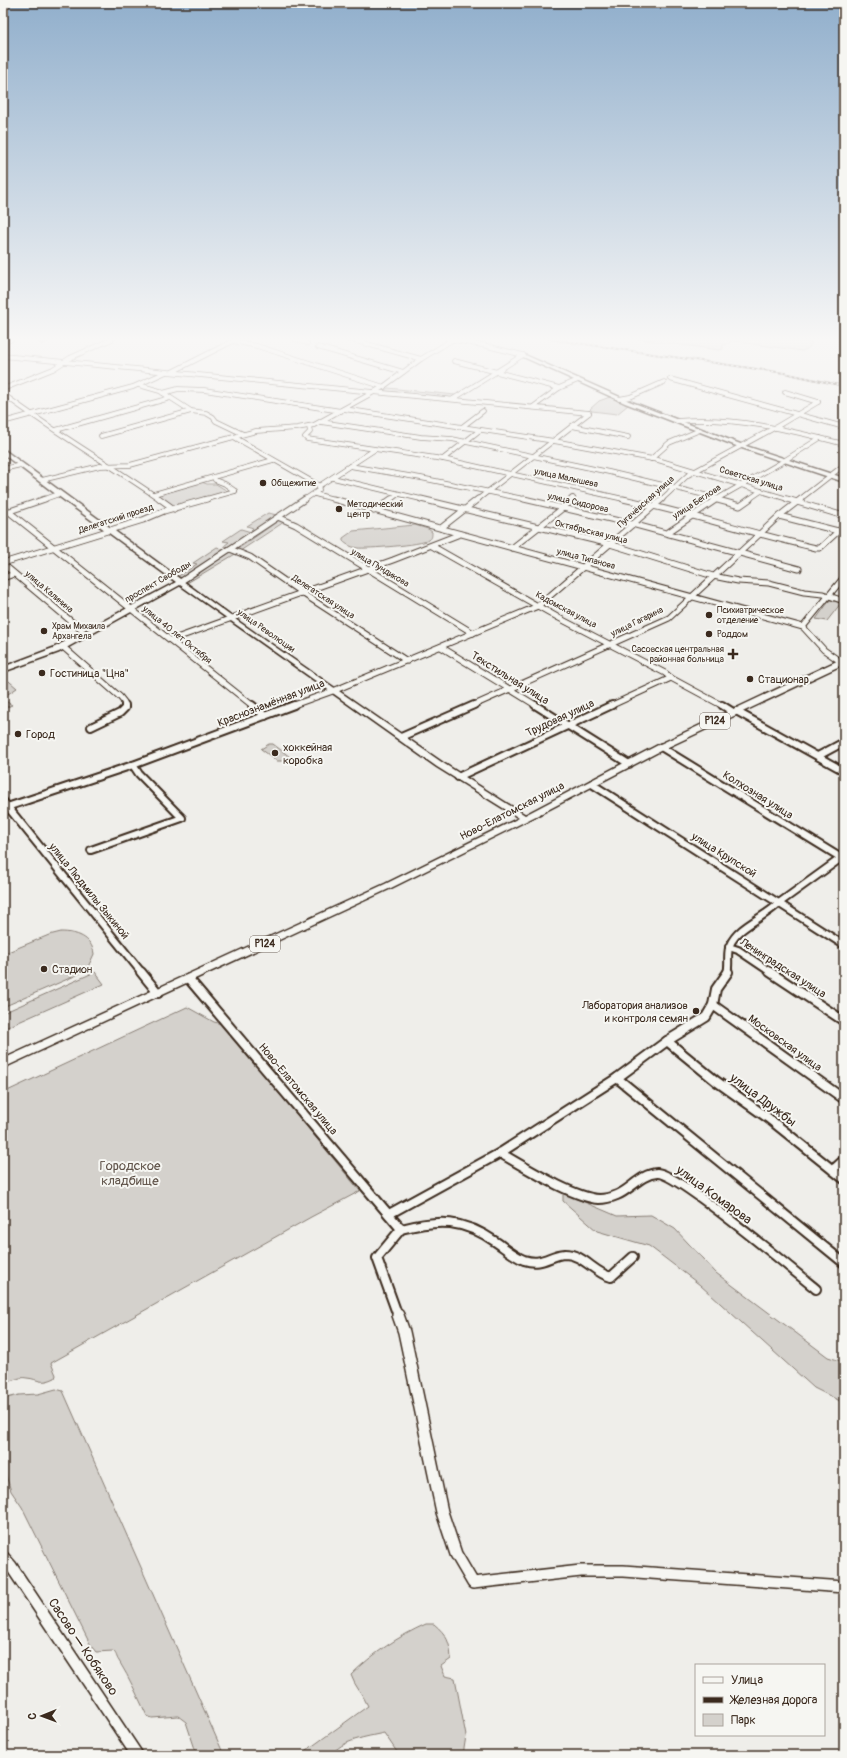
<svg xmlns="http://www.w3.org/2000/svg" width="847" height="1758" viewBox="0 0 847 1758" font-family="Pangolin,sans-serif">
<style>
.green{fill:#d4d1cc;stroke:#887e75}
.lines{fill:none;stroke-linecap:round;stroke-linejoin:round}
.minor-far4-casing{stroke:#3b2a1e;stroke-width:5.5}
.minor-far3-casing{stroke:#3b2a1e;stroke-width:7}
.minor-far2-casing{stroke:#3b2a1e;stroke-width:10}
.minor-far1-casing{stroke:#3b2a1e;stroke-width:12}
.minor-casing{stroke:#3b2a1e;stroke-width:14}
.major-casing{stroke:#3b2a1e;stroke-width:3}
.minor-far4{stroke:#f6f6f2;stroke-width:4}
.minor-far3{stroke:#f6f6f2;stroke-width:5}
.minor-far2{stroke:#f6f6f2;stroke-width:6}
.minor-far1{stroke:#f6f6f2;stroke-width:8}
.minor{stroke:#f6f6f2;stroke-width:11}
.major{fill:#f6f6f2;fill-rule:evenodd}
.rail-casing{stroke:#3b2a1e;stroke-width:2}
.rail{stroke:#f6f6f2;stroke-width:1;stroke-dasharray:2.5;stroke-linecap:butt}
.poi-dot{fill:#3b2a1e;stroke:#f6f6f2;stroke-width:1.5}
.labels{text-anchor:middle;dominant-baseline:central;stroke-width:4;stroke-linejoin:round;paint-order:stroke}
.far-street-label{font-size:9px;fill:#3b2a1e;stroke:#f6f6f2}
.far-poi-label{font-size:9px;fill:#3b2a1e;stroke:#f6f6f2;text-anchor:start}
.shield{fill:#f6f6f2;stroke:#73675e;stroke-width:1}
.shield-label{font-size:10px;font-weight:bold;fill:#3b2a1e}
.poi-label{font-size:11px;fill:#3b2a1e;stroke:#f6f6f2;text-anchor:start}
.street-label{font-size:11px;fill:#3b2a1e;stroke:#f6f6f2}
.near-street-label{font-size:13px;fill:#3b2a1e;stroke:#f6f6f2}
.near-park-label{font-size:13px;fill:#61544a;stroke:#f6f6f2}
</style>
<rect width="100%" height="100%" fill="#efeeea"/>
<filter id="ink" filterUnits="userSpaceOnUse"><feTurbulence type="fractalNoise" baseFrequency=".025" numOctaves="2"/><feDisplacementMap in="SourceGraphic" scale="8" xChannelSelector="R" yChannelSelector="G"/><feConvolveMatrix kernelMatrix="1 2 1 2 8 2 1 2 1" color-interpolation-filters="sRGB"/></filter>
<g filter="url(#ink)">
<!-- green -->
<g class="green">
<path d="M638,339H803L812,343L807,349L802,351L733,341L723,345V349L719,350Z"/>
<path d="M388,388L455,395V396L451,398L383,391Z"/>
<path d="M610,397L628,405L617,414L592,411L590,409L599,401Z"/>
<path d="M202,482L207,484H216L229,492L176,507L159,495Z"/>
<path d="M268,513L277,515L255,530H251L253,528L247,526Z"/>
<path d="M281,520L284,522L240,551L236,550L278,521Z"/>
<path d="M415,525L428,529L432,532C432,536 432,538 429,540C421,545 367,549 357,548C351,547 347,545 343,541V538L353,531Z"/>
<path d="M241,529L251,532L230,547L224,546L229,542L223,541Z"/>
<path d="M217,547L225,550L183,578L177,577L197,564L193,563Z"/>
<path d="M231,552L237,553L187,583L190,578Z"/>
<path d="M830,600L841,603L827,621L816,619Z"/>
<path d="M3,676L17,688L5,696L4,700L12,705L3,709Z"/>
<path d="M269,744H273L290,757L285,761H277L261,749Z"/>
<path d="M61,932C76,932 92,937 94,954L88,967L77,975L3,1007V954L49,935Z"/>
<path d="M95,972L104,984L3,1029V1013Z"/>
<path d="M187,1007L214,1022L222,1024L360,1191L311,1217L51,1363L56,1375L55,1378C40,1385 39,1379 27,1378C19,1376 9,1382 3,1386V1093Z"/>
<path d="M563,1193L617,1216L651,1215L675,1229L716,1273L828,1357L844,1362V1403L814,1388L700,1285L649,1246L597,1231L563,1201Z"/>
<path d="M56,1389L63,1391L224,1755H197L186,1722L178,1716L152,1718L147,1716C138,1697 130,1679 119,1661C116,1657 117,1654 113,1651L96,1652L91,1646L22,1507L11,1491L3,1466V1399L19,1395L38,1394Z"/>
<path d="M426,1624H434C447,1635 450,1642 451,1659L441,1666L445,1676L455,1678L466,1736L463,1755H403L397,1752L384,1733C366,1737 342,1740 331,1755H300L368,1706C363,1694 355,1687 351,1675C372,1654 399,1636 426,1624Z"/>
</g>
<g class="lines">
<defs>
<g id="minor-far4">
<path d="M295,339L307,343"/>
<path d="M349,339L421,359"/>
<path d="M448,339L487,346L523,355"/>
<path d="M842,339L844,341"/>
<path d="M233,341L257,346L384,387"/>
<path d="M42,342L48,339"/>
<path d="M3,343L12,339"/>
<path d="M318,347L403,372"/>
<path d="M3,356L589,413"/>
<path d="M454,361L559,388"/>
<path d="M172,372L237,339"/>
<path d="M670,379L844,427"/>
<path d="M139,385L160,391L191,411L206,413L213,417L216,421L243,434"/>
<path d="M3,389L53,369L70,358L112,339"/>
<path d="M785,392L818,402"/>
<path d="M163,393L178,389L204,390L341,411"/>
<path d="M3,394C54,432 109,464 161,500"/>
<path d="M453,399L523,355"/>
<path d="M619,399L630,397L664,382"/>
<path d="M533,407L559,388L578,380"/>
<path d="M344,409L554,441L658,460L791,500"/>
<path d="M677,421C733,416 790,430 844,444"/>
<path d="M3,422L133,387L166,372"/>
<path d="M321,422L421,437L452,439L609,472L717,498"/>
<path d="M309,426L310,432L305,437L307,439L443,459L628,500"/>
<path d="M572,426L628,437"/>
<path d="M462,427L483,411"/>
<path d="M56,430L170,398"/>
<path d="M101,436L191,411"/>
<path d="M234,437L318,485L319,490L304,500"/>
<path d="M443,459L480,430"/>
<path d="M651,459L669,443L700,430"/>
<path d="M350,466L421,478L529,500"/>
<path d="M3,469L21,465"/>
<path d="M214,477L215,480L225,484L235,491"/>
<path d="M333,478L425,500"/>
<path d="M42,480L100,466L130,465L256,431L297,428L314,425L383,387L421,359L452,340"/>
<path d="M319,486L374,450"/>
<path d="M154,494L273,460"/>
<path d="M315,494L337,500"/>
<path d="M714,499L718,500"/>
<path d="M42,500L59,494"/>
<path d="M203,500L235,491"/>
<path d="M390,500L398,494"/>
<path d="M477,500L589,413"/>
<path d="M571,500L573,498"/>
<path d="M661,500L688,475L776,427L818,402"/>
<path d="M715,500L782,462L820,438"/>
<path d="M748,500L761,491"/>
<path d="M799,500L844,465"/>
</g>
<g id="minor-far3">
<path d="M160,499L174,509"/>
<path d="M333,499L803,627L824,650L844,664"/>
<path d="M421,499L610,544L713,576L738,581L769,583L804,592L823,594L844,601"/>
<path d="M524,499L632,524L799,569"/>
<path d="M623,499C688,513 751,533 816,548H820L844,526"/>
<path d="M714,499L740,506L750,499"/>
<path d="M787,499L844,516"/>
<path d="M3,507L253,706"/>
<path d="M374,511L391,499"/>
<path d="M4,513L45,499"/>
<path d="M779,516L838,531"/>
<path d="M278,517L296,525L473,633"/>
<path d="M441,528L478,499"/>
<path d="M667,533L717,499"/>
<path d="M432,546L559,618L665,673L671,678L723,706"/>
<path d="M512,548L563,508L572,499"/>
<path d="M230,549L250,557L302,593L407,661"/>
<path d="M3,563L143,520L164,511L207,499"/>
<path d="M3,564L85,633"/>
<path d="M3,578L14,574"/>
<path d="M180,582L305,499"/>
<path d="M803,627L844,577"/>
<path d="M171,640L393,560L460,534"/>
<path d="M62,646L120,697L124,702L125,706"/>
<path d="M441,647L537,706"/>
<path d="M291,706L333,691L538,606L662,499"/>
<path d="M472,706L669,618L779,516L801,499"/>
<path d="M610,706L671,678"/>
</g>
<g id="minor-far2">
<path d="M252,705L265,716"/>
<path d="M535,705L629,764"/>
<path d="M722,705L733,712"/>
<path d="M736,711L844,771"/>
<path d="M91,727L120,713L125,708V705"/>
<path d="M401,737L474,705"/>
<path d="M661,747L843,859"/>
<path d="M818,756L844,742"/>
<path d="M458,777L612,705"/>
<path d="M592,784L844,945"/>
<path d="M3,801L142,973"/>
<path d="M7,807L133,765L294,705"/>
<path d="M91,850L182,818L139,774L133,765"/>
<path d="M729,947L738,950L772,973"/>
<path d="M727,973C730,964 726,954 730,945C738,926 764,918 779,903L844,856"/>
</g>
<g id="minor-far1">
<path d="M141,972L158,993"/>
<path d="M770,972L844,1021"/>
<path d="M189,979L401,1229L377,1258L398,1316"/>
<path d="M713,1005L844,1099"/>
<path d="M667,1041L716,1081L768,1118L844,1179"/>
<path d="M617,1078L844,1263"/>
<path d="M500,1153C525,1167 572,1197 599,1199C604,1199 612,1197 617,1195C630,1190 641,1174 657,1173C676,1172 794,1271 816,1289"/>
<path d="M833,1170L844,1160"/>
<path d="M389,1214L500,1153L617,1078L667,1041L706,1017L713,1005L716,989L728,972"/>
<path d="M401,1229C439,1219 463,1219 496,1242C505,1248 514,1256 524,1260C543,1266 549,1255 565,1254C583,1254 594,1273 611,1277L633,1257"/>
</g>
<g id="minor">
<path d="M398,1315L404,1332L442,1512L456,1554L473,1583L581,1571H623L844,1587"/>
<path d="M3,1557L11,1566L137,1755"/>
</g>
<g id="major">
<path d="M523,354L629,401L743,445L844,478V482L739,447L625,403L521,356V354Z"/>
<path d="M3,449L232,617L443,763L525,815L658,745L841,659H844V664L664,749L540,814L391,888L3,1068V1059L385,884L519,818L437,767L180,585L59,652L3,672V667L53,648L176,582L57,495L3,454Z"/>
</g>
</defs>
<!-- minor-far4 casing -->
<use href="#minor-far4" class="minor-far4-casing"/>
<!-- minor-far3 casing -->
<use href="#minor-far3" class="minor-far3-casing"/>
<!-- minor-far2 casing -->
<use href="#minor-far2" class="minor-far2-casing"/>
<!-- minor-far1 casing -->
<use href="#minor-far1" class="minor-far1-casing"/>
<!-- minor casing -->
<use href="#minor" class="minor-casing"/>
<!-- major casing -->
<use href="#major" class="major-casing"/>
<!-- minor-far4 -->
<use href="#minor-far4" class="minor-far4"/>
<!-- minor-far3 -->
<use href="#minor-far3" class="minor-far3"/>
<!-- minor-far2 -->
<use href="#minor-far2" class="minor-far2"/>
<!-- minor-far1 -->
<use href="#minor-far1" class="minor-far1"/>
<!-- minor -->
<use href="#minor" class="minor"/>
<!-- major -->
<use href="#major" class="major"/>
<defs>
<path id="rail" d="M549,339L784,373L844,386"/>
</defs>
<!-- rail casing -->
<use href="#rail" class="rail-casing"/>
<!-- rail -->
<use href="#rail" class="rail"/>
</g>
</g>
<!-- sky -->
<linearGradient id="sky" x2="0" y2="1"><stop stop-color="#91afcc"/><stop offset="0.58" stop-color="#f8f7f6"/><stop offset="1" stop-color="#f8f7f6" stop-opacity="0"/></linearGradient>
<rect width="847" height="585" fill="url(#sky)"/>
<!-- markers -->
<g class="poi-dot">
<circle cx="263" cy="483" r="4"/>
<circle cx="339" cy="509" r="4"/>
<circle cx="709" cy="615" r="4"/>
<circle cx="44" cy="631" r="4"/>
<circle cx="709" cy="634" r="4"/>
<path d="M731 648h4v4h4v4h-4v4h-4v-4h-4v-4h4z"/>
<circle cx="42" cy="673" r="4"/>
<circle cx="750" cy="679" r="4"/>
<circle cx="18" cy="734" r="4"/>
<circle cx="275" cy="753" r="4"/>
<circle cx="44" cy="969" r="4"/>
<circle cx="696" cy="1011" r="4"/>
</g>
<g class="labels">
<!-- far-street labels -->
<g class="far-street-label">
<text transform="translate(566 478) rotate(12)">улица Малышева</text>
<text transform="translate(751 479) rotate(17)">Советская улица</text>
<text transform="translate(646 502) rotate(-42)">Пугачёвская улица</text>
<text transform="translate(697 502) rotate(-33)">улица Беглова</text>
<text transform="translate(578 503) rotate(13)">улица Сидорова</text>
<text transform="translate(116 519) rotate(-18)">Делегатский проезд</text>
<text transform="translate(591 532) rotate(14)">Октябрьская улица</text>
<text transform="translate(586 559) rotate(15)">улица Типанова</text>
<text transform="translate(380 568) rotate(31)">улица Пундикова</text>
<text transform="translate(158 582) rotate(-30)">проспект Свободы</text>
<text transform="translate(49 592) rotate(40)">улица Калинина</text>
<text transform="translate(323 597) rotate(33)">Делегатская улица</text>
<text transform="translate(566 610) rotate(28)">Кадомская улица</text>
<text transform="translate(637 622) rotate(-26)">улица Гагарина</text>
<text transform="translate(266 631) rotate(35)">улица Революции</text>
<text transform="translate(177 635) rotate(39)">улица 40 лет Октября</text>
</g>
<!-- far-poi labels -->
<g class="far-poi-label">
<text x="271" y="483">Общежитие</text>
<text x="347" y="504">Методический<tspan x="347" dy="10">центр</tspan></text>
<text x="717" y="610">Психиатрическое<tspan x="717" dy="10">отделение</tspan></text>
<text x="52" y="626">Храм Михаила<tspan x="52" dy="10">Архангела</tspan></text>
<text x="717" y="634">Роддом</text>
<text x="724" y="649" text-anchor="end">Сасовская центральная<tspan x="724" dy="10">районная больница</tspan></text>
</g>
<!-- shield labels -->
<g class="shield">
<rect x="700" y="713" width="30" height="16" rx="3"/>
<rect x="250" y="936" width="30" height="16" rx="3"/>
</g>
<g class="shield-label">
<text x="715" y="721">Р124</text>
<text x="265" y="944">Р124</text>
</g>
<!-- poi labels -->
<g class="poi-label">
<text x="50" y="673">Гостиница "Цна"</text>
<text x="758" y="679">Стационар</text>
<text x="26" y="734">Город</text>
<text x="283" y="747">хоккейная<tspan x="283" dy="13">коробка</tspan></text>
<text x="52" y="969">Стадион</text>
<text x="688" y="1005" text-anchor="end">Лаборатория анализов<tspan x="688" dy="13">и контроля семян</tspan></text>
</g>
<!-- street labels -->
<g class="street-label">
<text transform="translate(510 678) rotate(32)">Текстильная улица</text>
<text transform="translate(271 703) rotate(-21)">Краснознамённая улица</text>
<text transform="translate(560 718) rotate(-25)">Трудовая улица</text>
<text transform="translate(758 795) rotate(32)">Колхозная улица</text>
<text transform="translate(512 811) rotate(-27)">Ново-Елатомская улица</text>
<text transform="translate(724 855) rotate(32)">улица Крупской</text>
<text transform="translate(89 891) rotate(51)">улица Людмилы Зыкиной</text>
<text transform="translate(783 968) rotate(33)">Ленинградская улица</text>
<text transform="translate(785 1043) rotate(36)">Московская улица</text>
<text transform="translate(298 1089) rotate(50)">Ново-Елатомская улица</text>
</g>
<!-- near-street labels -->
<g class="near-street-label">
<text transform="translate(763 1100) rotate(37)">улица Дружбы</text>
<text transform="translate(714 1195) rotate(36)">улица Комарова</text>
<text transform="translate(83 1647) rotate(56)">Сасово — Кобяково</text>
</g>
<!-- near-park labels -->
<g class="near-park-label">
<text x="130" y="1166">Городское<tspan x="130" dy="15">кладбище</tspan></text>
</g>
</g>
<!-- margin -->
<rect width="847" height="1758" fill="none" stroke="#f6f6f2" stroke-width="16"/>
<rect x="8" y="8" width="831" height="1742" fill="none" stroke="#3b2a1e" stroke-width="1.5" filter="url(#ink)"/>
<!-- legend -->
<rect x="695" y="1664" width="130" height="72" fill="#f6f6f2" stroke="#aba49d"/>
<rect x="703" y="1677" width="20" height="6" fill="#f6f6f2" stroke="#aba49d"/>
<text x="731" y="1684" font-size="12" fill="#3b2a1e">Улица</text>
<rect x="703" y="1697" width="20" height="6" fill="#3b2a1e" stroke="#aba49d"/>
<text x="731" y="1704" font-size="12" fill="#3b2a1e">Железная дорога</text>
<rect x="703" y="1714" width="20" height="12" fill="#d4d1cc" stroke="#aba49d"/>
<text x="731" y="1724" font-size="12" fill="#3b2a1e">Парк</text>
<!-- north arrow -->
<g transform="translate(42 1716) rotate(269)" stroke="#f6f6f2" stroke-width="3" paint-order="stroke">
<path d="M0-3L7 15L0 10L-7 15Z" fill="#3b2a1e"/>
<text y="-6" font-size="11" font-weight="bold" text-anchor="middle" fill="#3b2a1e">С</text>
</g>
</svg>
